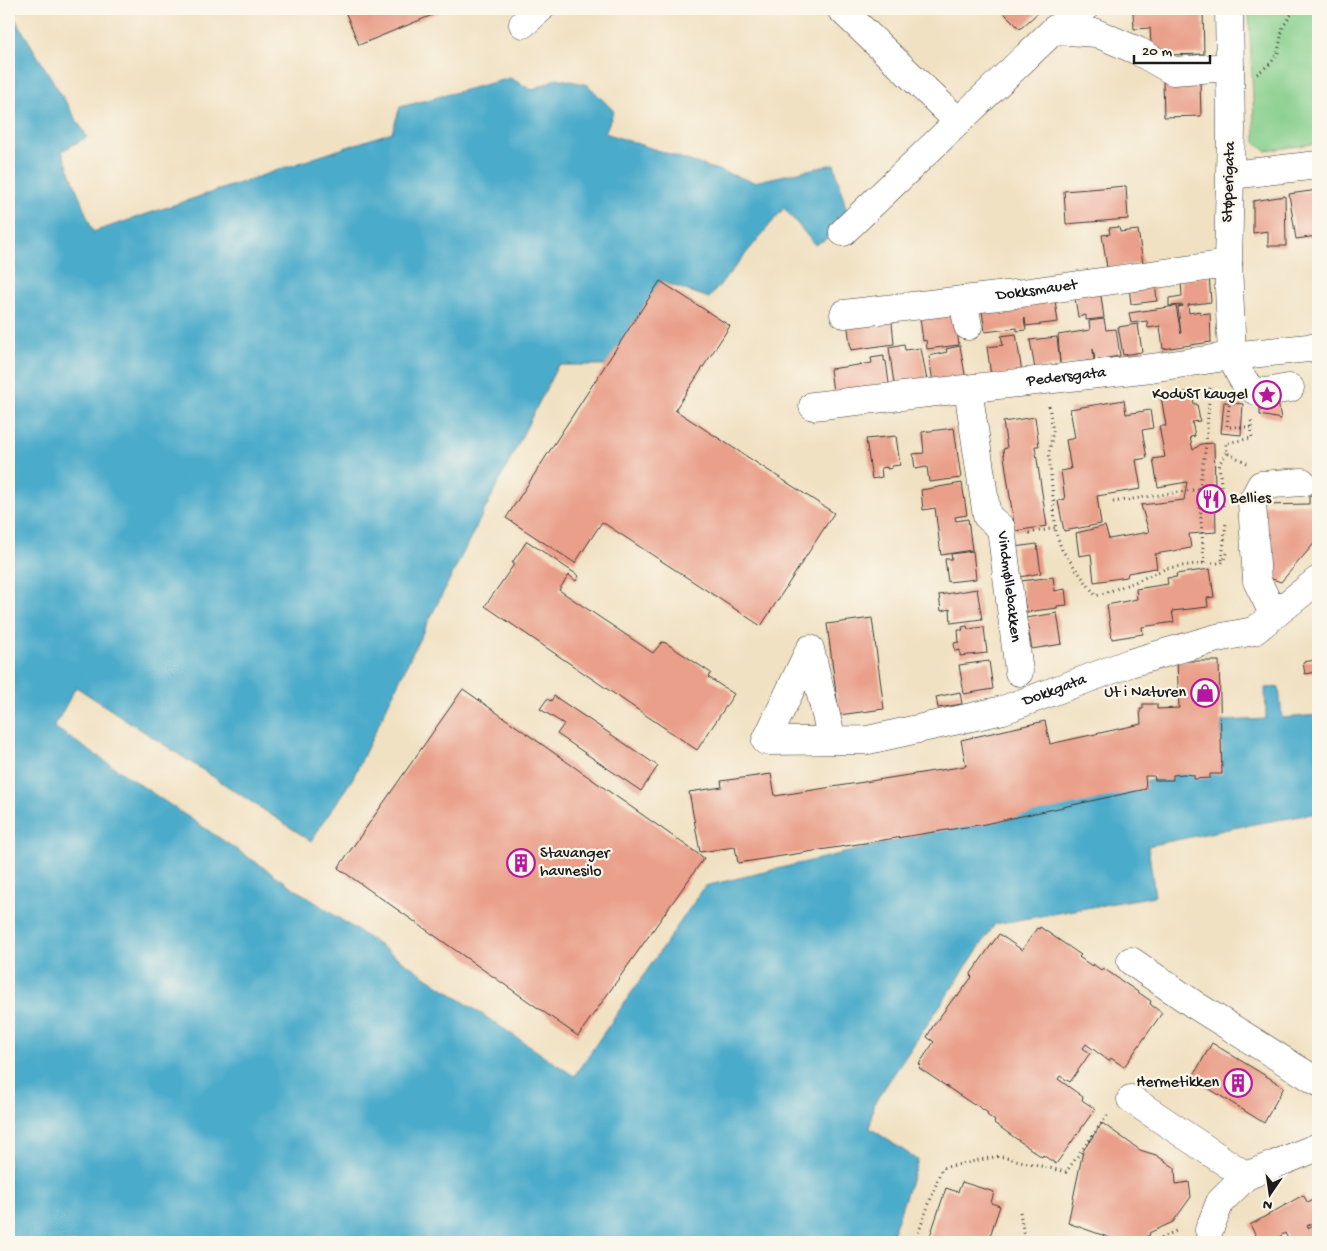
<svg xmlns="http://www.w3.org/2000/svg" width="1327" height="1251" viewBox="0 0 1327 1251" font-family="'Gochi Hand',sans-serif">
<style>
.green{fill:#84cd8a;stroke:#507453}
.water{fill:#4babca;stroke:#346473}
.building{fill:#e99f89}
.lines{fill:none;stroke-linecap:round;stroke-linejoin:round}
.minor-casing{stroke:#3c3a35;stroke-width:29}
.path{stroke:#3c3a35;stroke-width:3;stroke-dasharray:1 4;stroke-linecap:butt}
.minor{stroke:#fff;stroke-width:28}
.labels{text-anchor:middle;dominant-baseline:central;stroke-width:4.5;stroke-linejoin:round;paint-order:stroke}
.street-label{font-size:16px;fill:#1c1c1c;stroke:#fbf7ec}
.poi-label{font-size:16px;fill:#1c1c1c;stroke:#fbf7ec;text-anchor:end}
</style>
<rect width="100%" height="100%" fill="#fbf7ec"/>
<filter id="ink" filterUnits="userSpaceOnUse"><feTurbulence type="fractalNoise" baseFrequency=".02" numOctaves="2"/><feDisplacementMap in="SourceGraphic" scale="10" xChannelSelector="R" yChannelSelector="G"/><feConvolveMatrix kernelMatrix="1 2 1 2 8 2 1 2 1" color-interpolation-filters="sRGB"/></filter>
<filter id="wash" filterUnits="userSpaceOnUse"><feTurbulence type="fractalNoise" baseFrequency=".0096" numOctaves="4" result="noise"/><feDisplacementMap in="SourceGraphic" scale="20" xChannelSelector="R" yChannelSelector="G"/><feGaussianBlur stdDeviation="1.12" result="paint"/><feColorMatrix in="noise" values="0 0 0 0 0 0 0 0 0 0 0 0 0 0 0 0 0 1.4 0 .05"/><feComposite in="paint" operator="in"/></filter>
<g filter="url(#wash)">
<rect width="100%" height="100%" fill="#f1e1c3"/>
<!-- green -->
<path class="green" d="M1252,9H1318V143L1266,151L1255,142L1249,14Z"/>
<!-- water -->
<path class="water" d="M9,9L87,137L62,151L93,232L392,132L400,107L510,78L532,90L557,78L588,85L614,111L605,133L754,182L834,164L848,216L837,217L842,230L815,245L784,208L709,298L660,281L606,365H558L413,652L353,778L311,841L76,687L54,727L574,1076L705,886L1219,764L1222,721L1266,719L1265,688L1279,687L1282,718L1318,715V813L1243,826L1148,846L1155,896L995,924L873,1105L870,1128L918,1160L890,1242H9Z"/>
<g id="blocks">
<!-- building -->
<g class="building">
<path d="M344,9H447L359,45Z"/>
<path d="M1000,9H1042L1020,29Z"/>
<path d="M1150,9H1203L1204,54L1166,55L1151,45L1150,28L1134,29L1133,12H1150Z"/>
<path d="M1200,81L1201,116L1164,117L1163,82Z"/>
<path d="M1126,186L1128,219L1066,224L1064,191Z"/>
<path d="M1318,190V236L1296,239L1289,194Z"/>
<path d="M1285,196L1286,246H1268V231L1253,233V201Z"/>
<path d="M1119,227L1120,232L1138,230L1143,263L1107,268L1102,235L1110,234L1109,228Z"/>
<path d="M1209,276L1211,302L1188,305L1189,313L1200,311V314L1210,313L1211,342L1163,349L1160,326L1148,328L1147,321L1131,323L1129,313L1176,306L1181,334L1178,307L1183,306V305L1169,306V298L1182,296L1181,280Z"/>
<path d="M660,281L730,326L675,410L834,513L761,626L602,522L575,563L506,518Z"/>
<path d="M1155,282L1157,301L1131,304L1129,286Z"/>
<path d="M1100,289L1104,318L1086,320V315L1078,317L1074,292Z"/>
<path d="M1054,294L1058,322L1026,326L1025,318L1024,319L1026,330L1017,331V328L985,332L981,304Z"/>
<path d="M954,306L959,345L927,349L926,340L923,341L919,310Z"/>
<path d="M895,317V322L892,323L894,344L851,350L847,322Z"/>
<path d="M1104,319L1106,330L1116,329L1120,356L1095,360L1093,349L1094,360L1035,369L1030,340L1057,337L1060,363L1058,335L1090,330L1089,321Z"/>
<path d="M1138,324L1142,352L1123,355L1118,327Z"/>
<path d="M1016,334L1022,372L991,376L987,347L1003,345L1001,336Z"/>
<path d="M904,344L905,350L921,348L928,386L895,391L889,347Z"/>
<path d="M960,346L966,380L933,383L929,356L947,352L946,349Z"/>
<path d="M884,356V361H886L890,391L834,399L830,369L872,363L871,358Z"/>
<path d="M1192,391L1194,404H1197L1200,421L1192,422L1195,436L1190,437L1193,450L1201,444L1214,443L1216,532L1189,534L1191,548L1155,554L1157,569L1155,568L1128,573L1127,577L1094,582L1091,554L1079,556L1076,533L1105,526L1109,539L1149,532L1141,505L1184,500L1187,482L1158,487L1153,459L1165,457L1159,426H1166L1161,396Z"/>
<path d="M1277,395L1281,419L1260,415V397Z"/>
<path d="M1124,400L1126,414L1150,410L1153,428L1142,430L1147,458L1136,460L1141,489L1097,496L1101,524L1064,531L1058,501L1065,499L1061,471L1071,469L1066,440L1075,438L1070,409Z"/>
<path d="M1224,402L1243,404L1241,435L1221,433Z"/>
<path d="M1035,417L1039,446H1035L1047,526L1015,531L1003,449L1007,448L1003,422Z"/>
<path d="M954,428L961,478L929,482L927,467L915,469L913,454L924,453L922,432Z"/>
<path d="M896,436L900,465L892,466V468L887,469V467L881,468L882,477L872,479L866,439Z"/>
<path d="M962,483L967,515L955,517L956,521L968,519L972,550L941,555L935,508L923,510L921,490Z"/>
<path d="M1309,495L1318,496V539L1281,582L1263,576L1262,505L1309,504Z"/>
<path d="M527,541L579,576L576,581L569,575L559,590L653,653L662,642L666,643L711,673L708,677L734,694L697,750L485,606L515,563H512Z"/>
<path d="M1037,544L1041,573L1020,577L1015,547Z"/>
<path d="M973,551L976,579L948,582L945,559H952L951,554Z"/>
<path d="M1210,569L1214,597L1207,598L1208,607L1172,611L1174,622L1142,627L1143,634L1112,639L1107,605L1137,599L1136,589L1168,584L1167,578L1177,577L1176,574Z"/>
<path d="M1053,577L1055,591L1065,589L1067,605L1057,606V608L1026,612L1021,581Z"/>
<path d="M977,589L982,619L951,623L950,609L941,611L939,595Z"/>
<path d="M1057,613L1062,644L1032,649L1026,618Z"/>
<path d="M872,618L884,709L839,715L827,624Z"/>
<path d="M967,626L968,629L984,627L987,653L960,656V650L955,651L954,643L959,642L958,630H963L962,627Z"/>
<path d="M1316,660L1317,672L1305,674L1303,662Z"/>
<path d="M989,661L993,689L964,694L959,665Z"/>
<path d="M1177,661H1219L1222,774H1210V778L1194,779V775L1184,774L1173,775V780H1155L1154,776H1145L1146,789L985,824L738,863L735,847L700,852L689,792L722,787L721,781L771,774L775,796L966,766L961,740L1045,721L1050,744L1141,724L1140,709H1143V704H1157V709L1179,708Z"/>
<path d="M463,689L704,858L578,1036L338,868Z"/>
<path d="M960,692L962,704L938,708L936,697Z"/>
<path d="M554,696L658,766L641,791L557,734L564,724L540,709L547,699L551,701Z"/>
<path d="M1040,927L1081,955L1079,957L1092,966L1093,964L1101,970L1103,968L1151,1001L1150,1004L1162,1013L1124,1067L1111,1058L1109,1061L1086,1044L1083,1048L1090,1053L1070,1082L1060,1076L1058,1079L1083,1097L1082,1100L1095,1109L1056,1164L1043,1155L1042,1157L994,1123L995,1121L987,1115L988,1113L975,1104L974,1105L919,1068L921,1065L919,1064L934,1042L927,1037L933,1026L956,995L958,996L972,977L970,975L999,934L1022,950L1037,928L1039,929Z"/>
<path d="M1212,1043L1284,1087L1264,1123L1192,1078Z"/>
<path d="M1102,1123L1140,1150L1156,1155L1175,1168L1176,1184L1189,1182L1191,1197L1173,1222L1149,1233L1150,1235L1135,1242H1122L1068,1223L1083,1151Z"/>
<path d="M962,1182L994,1192L991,1203L1000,1206L988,1242H928L946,1188L958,1192Z"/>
<path d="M1303,1195L1308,1203L1313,1200L1318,1209V1220L1307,1226L1308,1228L1317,1223L1318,1242H1282L1288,1239L1285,1233L1273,1241V1242H1260L1250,1225Z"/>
</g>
</g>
</g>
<g filter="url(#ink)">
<use href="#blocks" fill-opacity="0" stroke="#3c3a35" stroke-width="1"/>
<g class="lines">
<defs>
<g id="minor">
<path d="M841,9L958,121"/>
<path d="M1229,9L1231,129L1228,264L1232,356C1237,370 1245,390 1261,392C1270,392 1281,389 1290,388"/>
<path d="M523,24L540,9"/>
<path d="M1054,30L1096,33L1138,51L1173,71L1230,67"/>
<path d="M1231,175L1318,165"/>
<path d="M843,232L1054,30L1084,9"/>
<path d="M963,300L968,326"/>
<path id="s1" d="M844,314L1015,294L1228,264"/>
<path id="s2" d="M968,389L987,516L1001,528L1019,672"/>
<path id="s3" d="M813,406L1151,368L1232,356L1318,347"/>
<path d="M1274,615L1257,581L1252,502L1261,485L1302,482"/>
<path id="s4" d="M832,740L810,649L766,741L868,740L1003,710L1130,663L1217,638L1254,631L1318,580"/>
<path d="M1131,961L1195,1005L1318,1082"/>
<path d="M1131,1099L1246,1176"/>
<path d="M1209,1230L1220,1202L1246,1176L1318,1147"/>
</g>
</defs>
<!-- minor casing -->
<use href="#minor" class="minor-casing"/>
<!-- path -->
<g class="path">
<path d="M1257,74L1271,63L1278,52L1283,27L1290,16L1296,9"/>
<path d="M1229,405L1227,427H1252"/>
<path d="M1049,406L1053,431L1049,453L1056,533L1062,550L1096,596L1135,582L1167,568L1204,563H1222L1228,551"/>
<path d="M1247,463L1227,453L1226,443L1252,438L1251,417"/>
<path d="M1113,502L1199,489"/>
<path d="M1223,506L1219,464L1227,453"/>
<path d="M1029,533L1055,528"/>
<path d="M1222,560L1226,522"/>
<path d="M1204,563L1199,489L1206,445L1210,386"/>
<path d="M1020,1212L1025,1242"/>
<path d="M915,1242L942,1168L999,1156L1066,1172L1109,1113"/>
<path d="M1152,1242L1178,1230"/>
</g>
<!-- minor -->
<use href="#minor" class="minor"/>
</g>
</g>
<!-- icons -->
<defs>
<symbol id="sight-ring" viewBox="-11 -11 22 22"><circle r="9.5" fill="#fbf7ec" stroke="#b5179e" stroke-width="1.5"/><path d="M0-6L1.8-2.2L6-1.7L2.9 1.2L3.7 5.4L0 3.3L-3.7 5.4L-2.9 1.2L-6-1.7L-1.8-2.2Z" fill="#b5179e"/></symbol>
<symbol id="restaurant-ring" viewBox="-11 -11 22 22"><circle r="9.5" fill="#fbf7ec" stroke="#b5179e" stroke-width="1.5"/><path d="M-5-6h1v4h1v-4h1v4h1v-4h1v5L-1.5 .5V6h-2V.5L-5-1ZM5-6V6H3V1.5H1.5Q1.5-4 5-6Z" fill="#b5179e"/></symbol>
<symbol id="shop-ring" viewBox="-11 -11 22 22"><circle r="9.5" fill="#fbf7ec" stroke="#b5179e" stroke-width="1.5"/><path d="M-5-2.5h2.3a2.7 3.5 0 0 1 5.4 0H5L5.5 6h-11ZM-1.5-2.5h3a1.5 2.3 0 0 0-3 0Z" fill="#b5179e"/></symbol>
<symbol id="building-ring" viewBox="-11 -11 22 22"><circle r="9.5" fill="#fbf7ec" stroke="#b5179e" stroke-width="1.5"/><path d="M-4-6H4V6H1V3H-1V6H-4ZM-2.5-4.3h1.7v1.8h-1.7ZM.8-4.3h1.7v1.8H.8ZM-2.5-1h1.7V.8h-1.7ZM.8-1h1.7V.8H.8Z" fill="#b5179e"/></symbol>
</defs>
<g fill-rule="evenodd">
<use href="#sight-ring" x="1251" y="379" width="32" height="32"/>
<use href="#restaurant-ring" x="1195" y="483" width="32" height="32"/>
<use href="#shop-ring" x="1189" y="677" width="32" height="32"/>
<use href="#building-ring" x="505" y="847" width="32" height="32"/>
<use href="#building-ring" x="1222" y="1067" width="32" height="32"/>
</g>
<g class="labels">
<!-- street labels -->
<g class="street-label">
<text transform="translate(1230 182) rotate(-88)">Støperigata</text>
<text stroke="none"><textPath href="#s1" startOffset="194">Dokksmauet</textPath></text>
<text stroke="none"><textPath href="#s3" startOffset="255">Pedersgata</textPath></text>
<text stroke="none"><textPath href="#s2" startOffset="206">Vindmøllebakken</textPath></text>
<text stroke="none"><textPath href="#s4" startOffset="491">Dokkgata</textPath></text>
</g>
<!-- poi labels -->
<g class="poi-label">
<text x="1248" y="395">KoduST kaugel</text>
<text x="1230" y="499" text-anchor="start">Bellies</text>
<text x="1186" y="693">Ut i Naturen</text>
<text x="540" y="854" text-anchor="start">Stavanger<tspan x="540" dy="18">havnesilo</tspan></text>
<text x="1219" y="1083">Hermetikken</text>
</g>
</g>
<!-- margin -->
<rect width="1327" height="1251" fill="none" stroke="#fbf7ec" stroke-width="30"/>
<!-- north arrow -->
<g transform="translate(1270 1194) rotate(193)" stroke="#fbf7ec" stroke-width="4" paint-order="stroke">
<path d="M0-4L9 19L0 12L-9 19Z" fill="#1c1c1c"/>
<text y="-8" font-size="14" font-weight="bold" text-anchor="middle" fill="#1c1c1c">N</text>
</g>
<!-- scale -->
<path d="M1134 55v8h76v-8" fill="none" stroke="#1c1c1c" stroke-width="2.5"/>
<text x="1142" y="55" font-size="15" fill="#1c1c1c" stroke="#fbf7ec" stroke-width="4" paint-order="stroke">20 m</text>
</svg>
